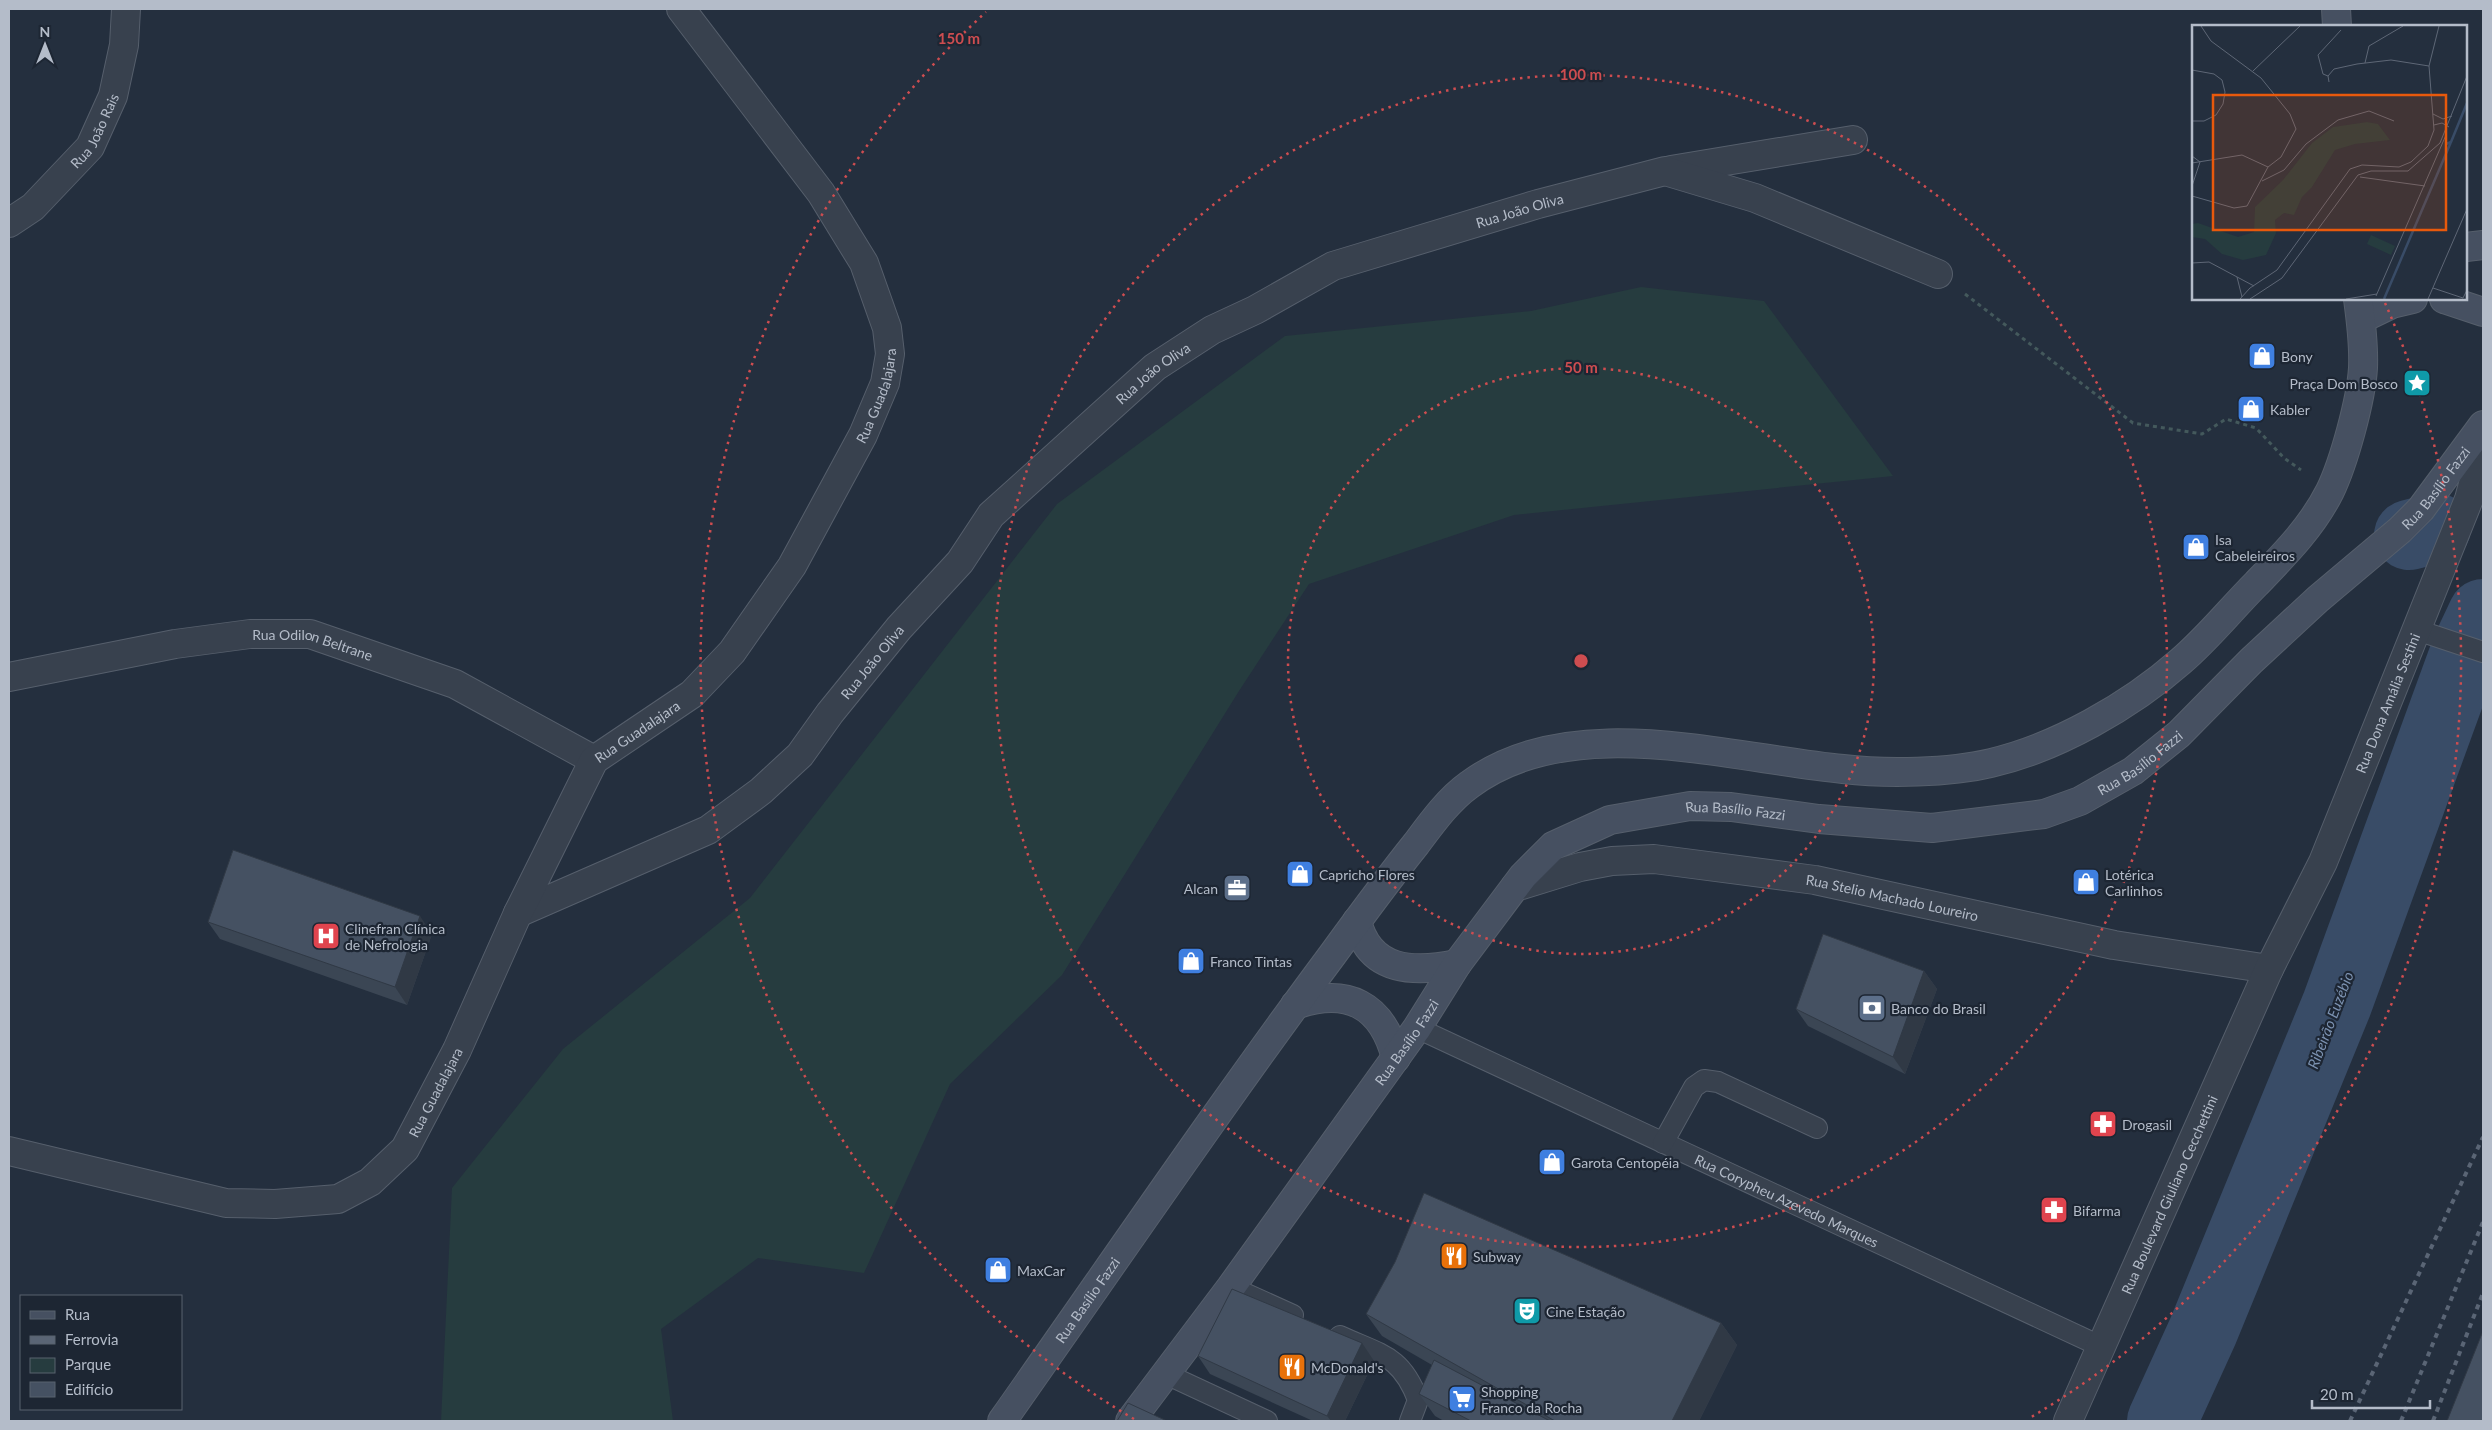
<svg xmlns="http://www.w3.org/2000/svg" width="2492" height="1430" viewBox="0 0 2492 1430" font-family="Lato,sans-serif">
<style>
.green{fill:#263c3f}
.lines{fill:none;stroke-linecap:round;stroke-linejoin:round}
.river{stroke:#394c67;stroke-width:70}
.lane-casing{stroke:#565f6c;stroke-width:22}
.street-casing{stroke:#565f6c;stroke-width:30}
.secondary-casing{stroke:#565f6c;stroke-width:30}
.path{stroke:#44595c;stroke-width:3;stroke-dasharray:4 4;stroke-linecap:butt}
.lane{stroke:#38414e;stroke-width:20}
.street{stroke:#38414e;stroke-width:28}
.secondary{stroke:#465061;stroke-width:28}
.rail{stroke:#5a6575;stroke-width:4;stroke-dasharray:5 5;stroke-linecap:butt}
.wall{fill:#3b4654}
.shaded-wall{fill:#303945}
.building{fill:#455162;stroke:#303945}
.ring{fill:none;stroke:#ce4d50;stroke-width:2.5;stroke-dasharray:2.5 5}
.labels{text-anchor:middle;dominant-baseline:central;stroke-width:4.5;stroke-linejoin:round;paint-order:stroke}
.street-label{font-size:14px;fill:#b4bcc9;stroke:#1d2633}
.poi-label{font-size:14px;fill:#b4bcc9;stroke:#1d2633;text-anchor:start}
.water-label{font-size:15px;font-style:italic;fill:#7c92b1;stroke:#1d2633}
.inset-river{fill:none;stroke:#394c67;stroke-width:2.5}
.inset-road{fill:none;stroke:#5e6776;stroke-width:1}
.view{fill:#e8590c;fill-opacity:0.15;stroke:#e8590c;stroke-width:2.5}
.inset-edge{fill:none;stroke:#b4bcc9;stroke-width:2.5}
.centre{fill:#ce4d50;stroke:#1d2633;stroke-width:2.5}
.ring-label{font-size:15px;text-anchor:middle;font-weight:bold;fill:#ce4d50;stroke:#1d2633;stroke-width:4.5;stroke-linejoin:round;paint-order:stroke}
</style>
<rect width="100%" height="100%" fill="#242f3e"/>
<!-- green -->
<path class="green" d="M1641,287L1764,301L1893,476L1514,515L1309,584L1239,691L1062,975L950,1084L864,1273L758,1258L661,1329L673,1421H441L452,1188L563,1049L750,898L1057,504L1285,336L1531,311Z"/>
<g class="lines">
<!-- river -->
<g class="river">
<path d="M2409,535L2436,528"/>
<path d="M2162,1421L2203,1331L2337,1004L2466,650L2483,614"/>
</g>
<defs>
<g id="lane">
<path d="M2417,630L2483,652"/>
<path id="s1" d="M1417,1028L2102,1347"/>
<path d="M1663,1143L1694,1087L1704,1080L1718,1082L1817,1128"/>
<path d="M1231,1287L1293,1315"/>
<path d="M1340,1336C1381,1355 1401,1355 1418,1400L1410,1421"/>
<path d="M1166,1374L1267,1421"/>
</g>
<g id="street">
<path d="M1671,170L1853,140"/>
<path id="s2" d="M9,223L33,207L90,147L113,96L124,45L126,9"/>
<path id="s3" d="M9,677L175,644L250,634H310L455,684L594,760"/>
<path id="s4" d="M1515,887L1580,867L1612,861L1654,859L1815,880L2114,945L2269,969"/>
<path id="s5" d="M518,913L708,830L761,791L800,755L830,713L899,628L960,562L991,515L1155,367L1212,330L1255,310L1333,266L1538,204L1665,171L1755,198L1938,274"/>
<path id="s6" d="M9,1151L226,1203L275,1204L338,1199L370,1182L405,1149L457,1050L518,913L594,760L692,694L732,652L792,566L863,435L885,383L890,354L887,328L864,263L821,193L681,9"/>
<path id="s7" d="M2068,1421L2269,969L2323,862L2469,499L2477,469L2483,429"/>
</g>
<g id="secondary">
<path d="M2336,9L2337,26"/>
<path d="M2466,247L2483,245"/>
<path d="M2444,299L2483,312"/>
<path d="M2361,319L2392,304L2413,299"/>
<path d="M1357,921C1369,972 1414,973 1457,964"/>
<path d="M1295,1005C1347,987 1382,1004 1396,1058"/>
<path id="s8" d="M1002,1421C1112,1265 1219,1107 1333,954C1360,917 1387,880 1416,844C1431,824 1448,800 1469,785C1570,709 1728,758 1843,769C1886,774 1949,773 1991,763C2056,748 2130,706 2181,661C2208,638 2231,609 2256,584C2284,555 2312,527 2330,491C2344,462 2361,400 2363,368C2364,345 2361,321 2358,299"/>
<path id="s9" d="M1130,1421L1231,1287L1417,1028L1457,964L1523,876L1553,846L1610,820L1690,806L1731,807L1819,819L1932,828L2044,814L2080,801L2133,771L2179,734L2251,661L2318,599L2400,530L2421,509L2483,425"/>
</g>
</defs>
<!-- lane casing -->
<use href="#lane" class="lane-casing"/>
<!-- street casing -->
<use href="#street" class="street-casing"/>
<!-- secondary casing -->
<use href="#secondary" class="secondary-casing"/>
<!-- path -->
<path class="path" d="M1965,294L2133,423L2202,434L2226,419L2256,428L2284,458L2301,470"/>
<!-- lane -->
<use href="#lane" class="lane"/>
<!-- street -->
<use href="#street" class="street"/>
<!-- secondary -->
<use href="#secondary" class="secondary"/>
<!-- rail -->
<g class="rail">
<path d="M2350,1421L2483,1137"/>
<path d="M2401,1421L2483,1222"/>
<path d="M2433,1421L2483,1293"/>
</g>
</g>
<!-- wall -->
<g class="wall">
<path d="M208,922L432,934L407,1005L220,939Z"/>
<path d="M1924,971L1937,989L1905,1074L1808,1026L1796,1009Z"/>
<path d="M1366,1314L1721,1323L1737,1345L1699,1421H1444L1435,1416L1419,1394L1432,1365L1382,1336Z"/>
<path d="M1198,1356L1374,1361L1345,1421H1313L1210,1374Z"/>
</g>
<!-- shaded-wall -->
<g class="shaded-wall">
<path d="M420,916L432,934L407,1005L395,987Z"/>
<path d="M1924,971L1937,989L1905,1074L1893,1057Z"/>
<path d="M1721,1323L1737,1345L1699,1421H1672Z"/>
<path d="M1362,1343L1374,1361L1345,1421H1331L1327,1416Z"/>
</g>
<!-- building -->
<g class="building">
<path d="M233,850L420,916L395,987L208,922Z"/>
<path d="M1823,934L1924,971L1893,1057L1796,1009Z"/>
<path d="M1424,1193L1721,1323L1672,1421H1555L1366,1314L1395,1262Z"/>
<path d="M1232,1289L1362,1343L1327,1416L1198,1356Z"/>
<path d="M2483,1331V1421H2447Z"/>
<path d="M1434,1360L1550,1421H1471L1419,1394Z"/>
<path d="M1128,1403L1167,1421H1117Z"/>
</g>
<!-- distance rings -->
<g class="ring">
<circle cx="1581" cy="661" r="293"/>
<circle cx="1581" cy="661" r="586"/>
<path d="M1134 1419A880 880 0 0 1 986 12M2385 303A880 880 0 0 1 2028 1419"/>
</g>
<!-- icons -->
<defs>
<symbol id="shop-square" viewBox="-11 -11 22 22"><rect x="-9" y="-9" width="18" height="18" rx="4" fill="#3f7fe0" stroke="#1d2633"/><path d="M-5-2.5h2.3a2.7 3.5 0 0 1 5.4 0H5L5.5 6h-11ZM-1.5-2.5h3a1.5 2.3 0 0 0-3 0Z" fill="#fff"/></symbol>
<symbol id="sight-square" viewBox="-11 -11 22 22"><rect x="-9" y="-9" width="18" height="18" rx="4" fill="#0f9aa8" stroke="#1d2633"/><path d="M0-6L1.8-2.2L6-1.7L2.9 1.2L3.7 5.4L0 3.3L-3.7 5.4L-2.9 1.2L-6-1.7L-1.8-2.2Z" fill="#fff"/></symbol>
<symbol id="office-square" viewBox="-11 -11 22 22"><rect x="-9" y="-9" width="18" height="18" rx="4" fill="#5c6f8a" stroke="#1d2633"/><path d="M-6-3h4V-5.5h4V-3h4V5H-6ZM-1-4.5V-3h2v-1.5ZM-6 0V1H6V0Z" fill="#fff"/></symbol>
<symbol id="hospital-square" viewBox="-11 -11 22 22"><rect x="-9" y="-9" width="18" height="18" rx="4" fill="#e0444e" stroke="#1d2633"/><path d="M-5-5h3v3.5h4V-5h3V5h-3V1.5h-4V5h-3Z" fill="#fff"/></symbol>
<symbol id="bank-square" viewBox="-11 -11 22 22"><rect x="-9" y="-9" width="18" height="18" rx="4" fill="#5c6f8a" stroke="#1d2633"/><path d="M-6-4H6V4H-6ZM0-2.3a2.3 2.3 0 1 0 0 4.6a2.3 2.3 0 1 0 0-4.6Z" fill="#fff"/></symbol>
<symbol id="pharmacy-square" viewBox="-11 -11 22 22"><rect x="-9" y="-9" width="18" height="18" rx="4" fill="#e0444e" stroke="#1d2633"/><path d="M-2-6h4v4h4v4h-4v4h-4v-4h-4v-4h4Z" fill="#fff"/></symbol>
<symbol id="restaurant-square" viewBox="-11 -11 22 22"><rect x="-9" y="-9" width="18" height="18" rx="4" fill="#e8710a" stroke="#1d2633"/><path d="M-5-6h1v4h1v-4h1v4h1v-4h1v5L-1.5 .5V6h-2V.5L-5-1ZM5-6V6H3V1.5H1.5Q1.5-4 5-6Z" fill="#fff"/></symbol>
<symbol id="theatre-square" viewBox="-11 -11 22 22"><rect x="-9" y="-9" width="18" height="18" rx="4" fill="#0f9aa8" stroke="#1d2633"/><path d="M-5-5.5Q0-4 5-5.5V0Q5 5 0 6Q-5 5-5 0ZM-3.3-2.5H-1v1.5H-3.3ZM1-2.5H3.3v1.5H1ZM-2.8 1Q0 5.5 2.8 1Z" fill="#fff"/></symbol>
<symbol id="supermarket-square" viewBox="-11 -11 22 22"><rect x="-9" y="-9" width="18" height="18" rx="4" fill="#3f7fe0" stroke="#1d2633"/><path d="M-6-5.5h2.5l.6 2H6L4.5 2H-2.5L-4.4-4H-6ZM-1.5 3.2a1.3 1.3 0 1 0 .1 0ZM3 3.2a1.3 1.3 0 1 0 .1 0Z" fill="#fff"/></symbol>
</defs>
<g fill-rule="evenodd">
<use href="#shop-square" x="2246" y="340" width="32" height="32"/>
<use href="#sight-square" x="2401" y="367" width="32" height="32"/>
<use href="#shop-square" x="2235" y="393" width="32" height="32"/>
<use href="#shop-square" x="2180" y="531" width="32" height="32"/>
<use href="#shop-square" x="1284" y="858" width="32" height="32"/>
<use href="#shop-square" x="2070" y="866" width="32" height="32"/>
<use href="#office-square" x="1221" y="872" width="32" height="32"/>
<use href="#hospital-square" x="310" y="920" width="32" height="32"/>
<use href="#shop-square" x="1175" y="945" width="32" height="32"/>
<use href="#bank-square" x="1856" y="992" width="32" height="32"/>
<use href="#pharmacy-square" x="2087" y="1108" width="32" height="32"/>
<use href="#shop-square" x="1536" y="1146" width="32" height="32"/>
<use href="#pharmacy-square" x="2038" y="1194" width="32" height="32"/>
<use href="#restaurant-square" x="1438" y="1240" width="32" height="32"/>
<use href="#shop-square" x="982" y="1254" width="32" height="32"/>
<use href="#theatre-square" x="1511" y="1295" width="32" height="32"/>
<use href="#restaurant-square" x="1276" y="1351" width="32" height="32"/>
<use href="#supermarket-square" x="1446" y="1383" width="32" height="32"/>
</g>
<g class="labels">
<!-- street labels -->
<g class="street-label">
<text stroke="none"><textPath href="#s2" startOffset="128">Rua João Rais</textPath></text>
<text stroke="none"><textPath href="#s5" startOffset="1254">Rua João Oliva</textPath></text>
<text stroke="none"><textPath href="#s5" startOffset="849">Rua João Oliva</textPath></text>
<text stroke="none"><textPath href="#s6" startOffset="1324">Rua Guadalajara</textPath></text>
<text stroke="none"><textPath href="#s9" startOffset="1729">Rua Basílio Fazzi</textPath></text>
<text stroke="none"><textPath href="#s3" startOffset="309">Rua Odilon Beltrane</textPath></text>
<text stroke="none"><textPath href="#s5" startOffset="444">Rua João Oliva</textPath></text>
<text stroke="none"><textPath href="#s7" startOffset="786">Rua Dona Amália Sestini</textPath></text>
<text stroke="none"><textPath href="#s6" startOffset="904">Rua Guadalajara</textPath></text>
<text stroke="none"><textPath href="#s9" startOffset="1324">Rua Basílio Fazzi</textPath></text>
<text stroke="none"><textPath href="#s9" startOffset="904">Rua Basílio Fazzi</textPath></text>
<text stroke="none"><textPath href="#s4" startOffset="384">Rua Stelio Machado Loureiro</textPath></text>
<text stroke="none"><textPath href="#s9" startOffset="469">Rua Basílio Fazzi</textPath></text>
<text stroke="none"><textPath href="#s6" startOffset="484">Rua Guadalajara</textPath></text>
<text stroke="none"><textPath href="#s7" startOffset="248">Rua Boulevard Giuliano Cecchettini</textPath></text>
<text stroke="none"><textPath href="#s1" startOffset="408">Rua Corypheu Azevedo Marques</textPath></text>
<text stroke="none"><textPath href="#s8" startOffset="148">Rua Basílio Fazzi</textPath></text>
</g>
<!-- poi labels -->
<g class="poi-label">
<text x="2281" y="356">Bony</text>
<text x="2398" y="383" text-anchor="end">Praça Dom Bosco</text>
<text x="2270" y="409">Kabler</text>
<text x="2215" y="539">Isa<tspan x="2215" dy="16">Cabeleireiros</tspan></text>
<text x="1319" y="874">Capricho Flores</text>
<text x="2105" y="874">Lotérica<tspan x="2105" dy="16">Carlinhos</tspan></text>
<text x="1218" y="888" text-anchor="end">Alcan</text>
<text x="345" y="928">Clinefran Clínica<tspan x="345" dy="16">de Nefrologia</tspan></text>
<text x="1210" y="961">Franco Tintas</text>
<text x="1891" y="1008">Banco do Brasil</text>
<text x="2122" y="1124">Drogasil</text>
<text x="1571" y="1162">Garota Centopéia</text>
<text x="2073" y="1210">Bifarma</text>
<text x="1473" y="1256">Subway</text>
<text x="1017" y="1270">MaxCar</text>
<text x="1546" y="1311">Cine Estação</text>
<text x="1311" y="1367">McDonald's</text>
<text x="1481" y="1391">Shopping<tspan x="1481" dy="16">Franco da Rocha</tspan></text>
</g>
<!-- water labels -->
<g class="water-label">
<text transform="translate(2330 1020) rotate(-69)">Ribeirão Euzébio</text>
</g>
</g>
<!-- overview -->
<g transform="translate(2192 25)">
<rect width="275" height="275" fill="#242f3e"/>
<path d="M175,97L186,99L198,115L163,119L143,125L120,162L110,172L102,190L92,188L83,195L84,208L74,230L51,235L30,229L13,214L0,212V199L6,198L46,212L62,207L63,182L91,155L120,118L141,102ZM179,210L203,221L199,230L175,219Z" fill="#263c3f"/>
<path class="inset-river" d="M254,119L259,117L275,78M192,274L259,117"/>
<path class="inset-road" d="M173,38L177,21L211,1M0,45L22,49L30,55L33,67L31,79L24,90L12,96H0M61,46L108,1M136,51L131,49L126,30L149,5M137,57L136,51L142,44L165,39L199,35L237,41M241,89L251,94L260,91M242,100L250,98L257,102M0,131L8,137L0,161M0,138L50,130L76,142M168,152L233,161M70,156L92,145L114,119L146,95L177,86L202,96M0,171L42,183L55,181L76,142L89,132L104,104L98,89L69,53L19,16L9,1M0,238L17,237L62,261M45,252L50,272M241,263L271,273L275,265M184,271L254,110M48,274L58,263L85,245L158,144L170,140L207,142L219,137L236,121L242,105L237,41L247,1M58,274L90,253L166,150L179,146H216L248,118L275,51M154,274L185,269M236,274L275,184"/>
<path class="view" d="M21,70H254V205H21Z"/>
<rect width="275" height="275" class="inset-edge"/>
</g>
<circle cx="1581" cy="661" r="8" class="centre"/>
<g class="ring-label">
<text x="959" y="44">150 m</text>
<text x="1581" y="80">100 m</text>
<text x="1581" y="373">50 m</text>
</g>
<!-- border -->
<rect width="2492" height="1430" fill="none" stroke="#b4bcc9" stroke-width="20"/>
<!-- legend -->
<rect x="20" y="1295" width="162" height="115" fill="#1d2633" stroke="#59626f"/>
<rect x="30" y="1311" width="25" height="8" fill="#465061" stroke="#59626f"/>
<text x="65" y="1320" font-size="15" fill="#b4bcc9">Rua</text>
<rect x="30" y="1336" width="25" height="8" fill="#5a6575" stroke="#59626f"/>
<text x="65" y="1345" font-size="15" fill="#b4bcc9">Ferrovia</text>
<rect x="30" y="1358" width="25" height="15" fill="#263c3f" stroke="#59626f"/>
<text x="65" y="1370" font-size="15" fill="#b4bcc9">Parque</text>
<rect x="30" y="1382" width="25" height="15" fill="#455162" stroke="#59626f"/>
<text x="65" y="1395" font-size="15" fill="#b4bcc9">Edifício</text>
<!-- north arrow -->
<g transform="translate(45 45)" stroke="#1d2633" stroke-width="4" paint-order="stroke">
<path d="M0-4L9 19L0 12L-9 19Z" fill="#b4bcc9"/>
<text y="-8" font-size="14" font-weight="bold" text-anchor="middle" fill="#b4bcc9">N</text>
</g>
<!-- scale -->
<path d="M2312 1400v8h118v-8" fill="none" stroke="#b4bcc9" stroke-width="2.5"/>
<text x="2320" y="1400" font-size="15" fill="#b4bcc9" stroke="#1d2633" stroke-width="4" paint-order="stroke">20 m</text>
</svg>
